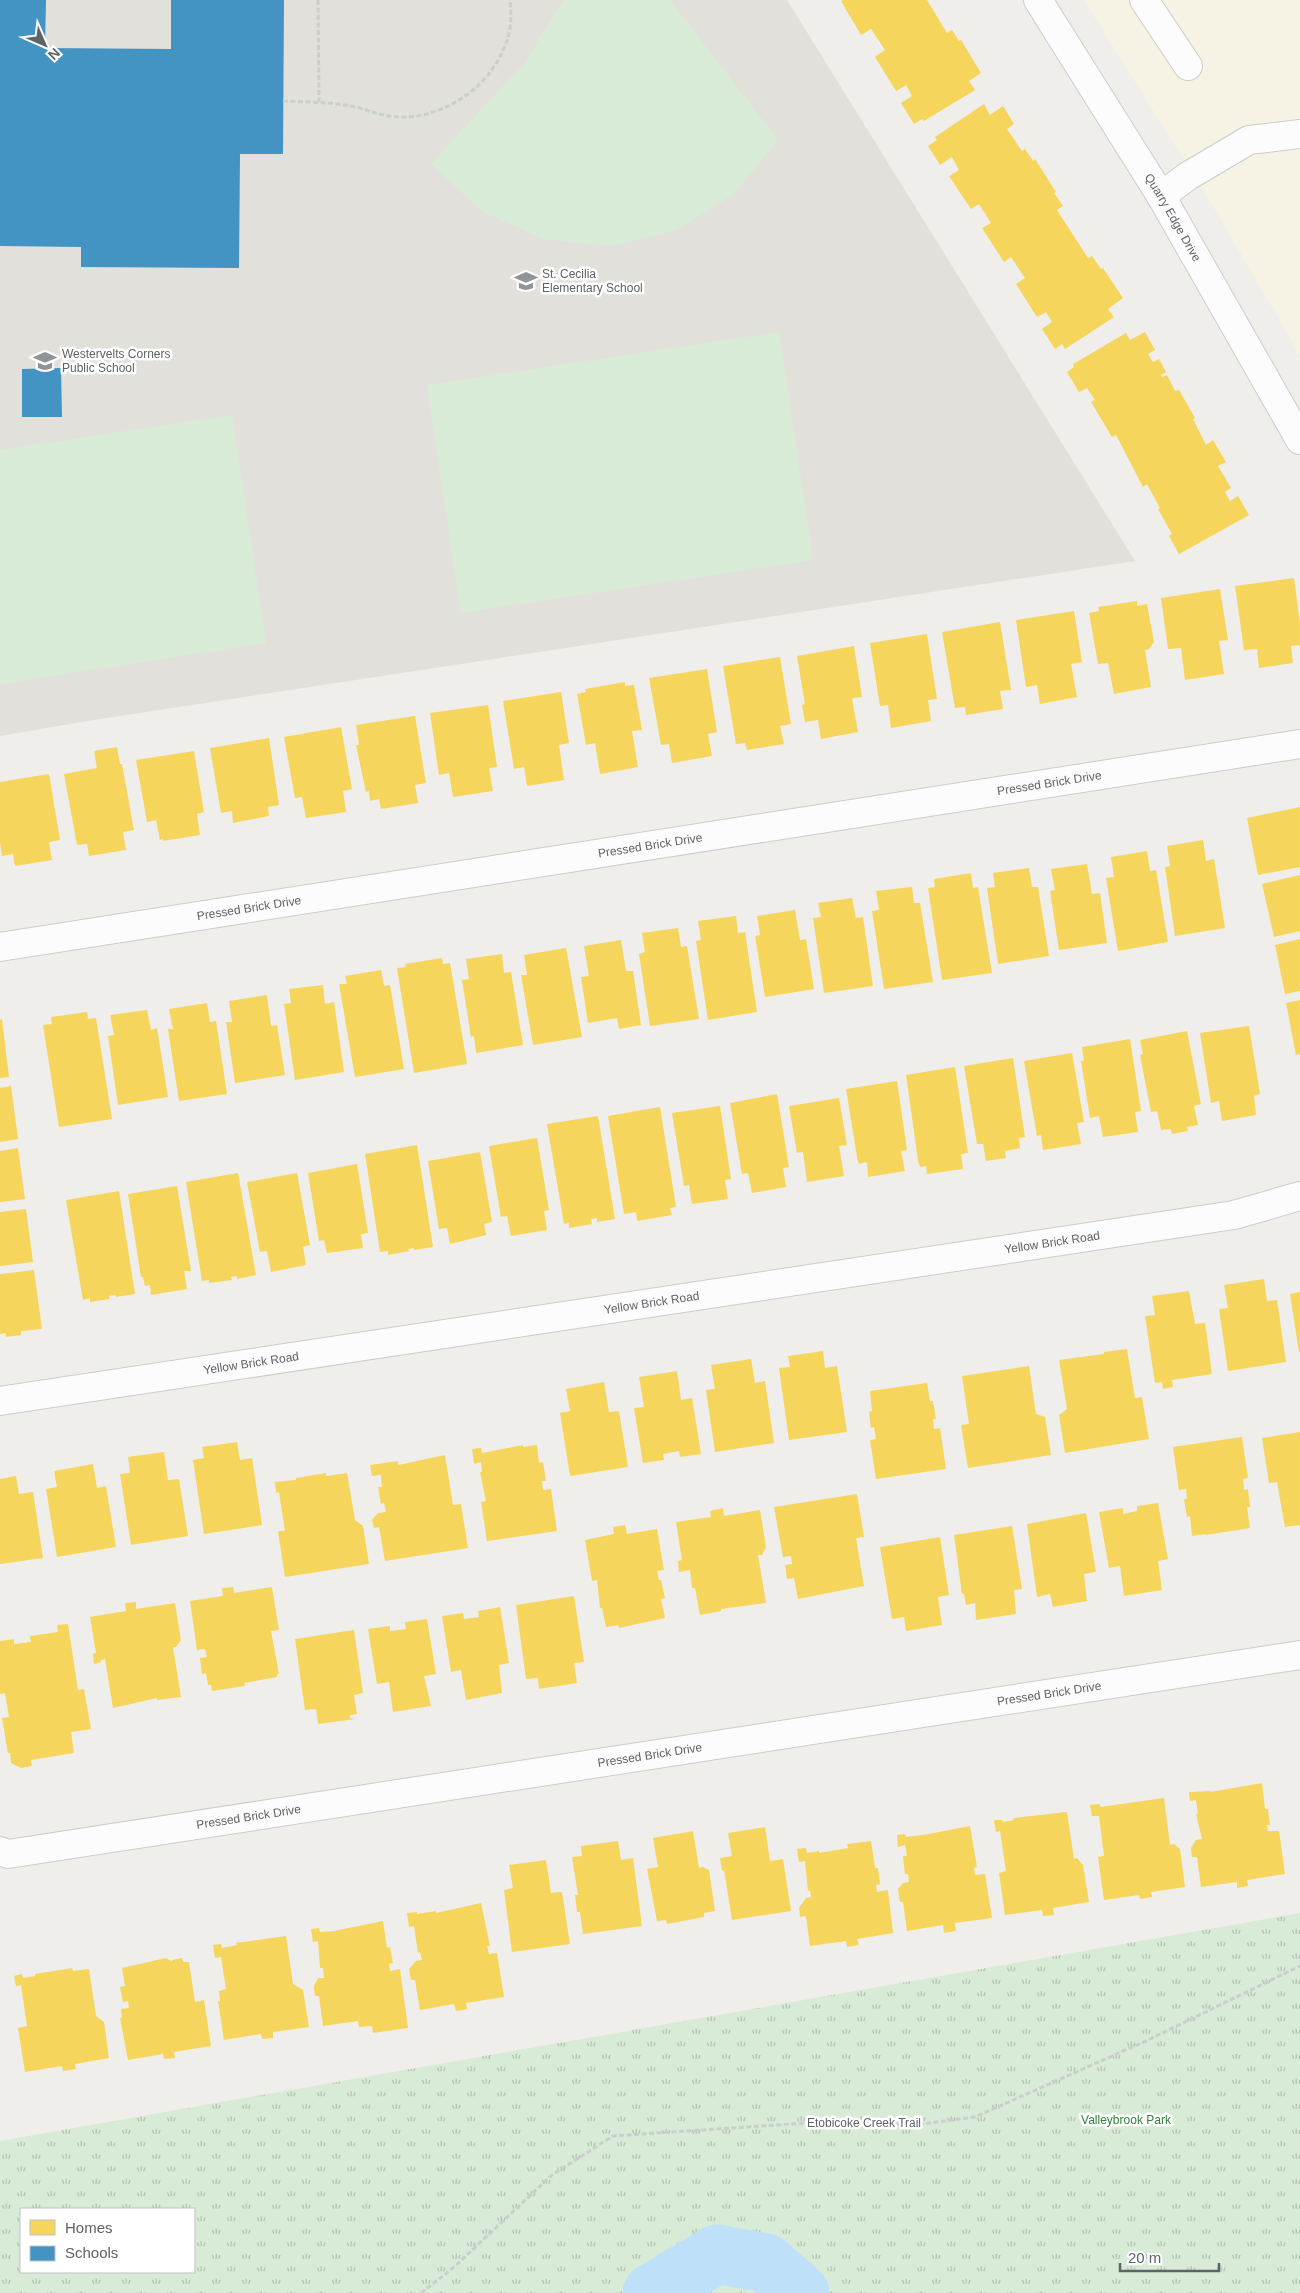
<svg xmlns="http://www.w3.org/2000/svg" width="1300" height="2293" viewBox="0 0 1300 2293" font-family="Arial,sans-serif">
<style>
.commercial{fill:#f7f3e4}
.education{fill:#e2e0da}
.park{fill:url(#park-tufts);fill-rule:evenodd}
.garden{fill:#d8ebd6}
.homes{fill:#f6d55c}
.schools{fill:#4393c3}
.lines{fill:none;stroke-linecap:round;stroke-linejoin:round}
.river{stroke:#bfe0f9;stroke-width:59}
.minor-casing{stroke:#cbcccc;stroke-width:30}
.path{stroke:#cacfcc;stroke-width:3;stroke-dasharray:5 2.5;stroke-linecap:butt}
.minor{stroke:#fdfcfc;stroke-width:28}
.labels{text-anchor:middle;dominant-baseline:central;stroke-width:5;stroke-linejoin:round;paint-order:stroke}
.street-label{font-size:12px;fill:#5f6368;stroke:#fff}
.poi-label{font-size:12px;fill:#5f6368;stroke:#fff;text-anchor:start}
.park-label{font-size:12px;fill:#348238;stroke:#fff}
</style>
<defs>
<pattern id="park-tufts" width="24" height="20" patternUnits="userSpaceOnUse" patternTransform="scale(1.25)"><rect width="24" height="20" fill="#d8ebd6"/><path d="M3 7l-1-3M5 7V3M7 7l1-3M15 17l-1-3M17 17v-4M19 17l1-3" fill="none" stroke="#b2c2b1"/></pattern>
</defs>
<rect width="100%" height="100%" fill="#efeeea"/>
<!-- commercial -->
<path class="commercial" d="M1084,0H1300V355L1214,208Z"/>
<!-- education -->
<path class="education" d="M0,0H787L1135,561L87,721L0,736Z"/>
<!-- park -->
<path class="park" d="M1300,1913V2293H0V2141ZM21,2209H194V2272H21Z"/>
<!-- garden -->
<g class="garden">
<path d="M563,0H670L778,140L735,193L677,230L611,246L543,239L481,211L431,164L525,62Z"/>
<path d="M779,332L813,560L461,613L427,385Z"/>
<path d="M232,415L266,643L0,684V450Z"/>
</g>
<!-- homes -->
<g class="homes">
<path d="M843,0H927L947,33L952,30L959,41L961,40L981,73L969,81L975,90L924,121L922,119L914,124L901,103L912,96L906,85L896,91L875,57L885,50L871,29L861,35L841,1Z"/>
<path d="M984,104L990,115L1003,106L1014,124L1007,129L1022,151L1025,149L1033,161L1035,159L1056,192L1054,193L1063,206L1057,210L1088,258L1092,256L1101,269L1103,268L1123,298L1108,309L1114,317L1065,349L1062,344L1055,349L1042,329L1052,322L1046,312L1037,317L1016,284L1025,278L1011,257L1004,262L982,228L991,223L979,204L971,209L949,176L959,170L952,157L940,165L928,146L937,140L935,137Z"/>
<path d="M1145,332L1155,350L1148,354L1153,362L1159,359L1166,372L1161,375L1162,377L1167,375L1175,391L1179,390L1195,418L1193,419L1206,445L1213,440L1226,462L1218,466L1231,488L1225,492L1230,501L1238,496L1249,515L1179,554L1169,536L1172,534L1158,509L1160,508L1147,484L1143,487L1116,435L1112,437L1091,402L1095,400L1087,388L1079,392L1067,372L1074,367L1073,364L1126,333L1130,340Z"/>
<path d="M1294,578L1300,624V645L1291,646L1293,663L1259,668L1257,649L1244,650L1235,586Z"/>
<path d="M1220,589L1228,640L1219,641L1224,674L1185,680L1181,648L1168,649L1161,598Z"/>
<path d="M1137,601V606L1147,604L1154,642L1149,649L1145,650L1151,687L1114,694L1108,663L1098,664L1089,613L1099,611L1098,607Z"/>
<path d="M1074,611L1082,662L1071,664L1077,697L1040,704L1037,685L1026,687L1016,620Z"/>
<path d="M1000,622L1011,690L1000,691L1003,709L966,715L965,707L955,708L942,632Z"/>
<path d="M927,634L937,699L928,700L931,721L891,728L888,705L880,706L870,643Z"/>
<path d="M854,646L862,697L852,698L858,732L821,739L818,720L805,722L802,705L805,704L797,656Z"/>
<path d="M780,657L791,724L780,726L784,744L747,750L745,743L736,744L723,666Z"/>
<path d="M707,669L717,732L708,734L712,756L672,763L669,744L661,745L649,678Z"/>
<path d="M625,682V686L634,685L642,730L632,731L638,767L600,774L595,743L586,745L577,694L586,692L585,689Z"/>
<path d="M561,692L569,743L559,745L564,780L527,786L524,767L514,769L503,701Z"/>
<path d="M488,705L497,767L489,768L493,791L453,797L449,773L439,775L430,713Z"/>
<path d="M415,716L426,783L415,785L418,803L381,809L379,799L370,801L369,791L366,792L356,745H359L356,725Z"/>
<path d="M341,727L352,789L343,791L346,812L306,818L302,797L295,798L284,737Z"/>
<path d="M269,738L279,805L268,807L269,816L233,823L232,811L221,813L210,748Z"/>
<path d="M117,747L120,764H122L134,830L123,832L126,850L89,856L87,844L77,845L64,774L97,768L94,751Z"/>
<path d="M194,751L204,812L197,814L200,835L163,841V839L160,840L156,820L147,822L136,760Z"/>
<path d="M49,774L60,840L49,842L52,860L15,866L13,854L2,856L0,842V782Z"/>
<path d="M1300,807V867L1258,875L1247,818Z"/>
<path d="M1203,840L1206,861L1214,859L1225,928L1175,936L1165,867L1170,866L1167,846Z"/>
<path d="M1147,851L1150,871L1156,870L1168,942L1118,951L1106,878L1114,877L1111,857Z"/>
<path d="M1087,864L1092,894L1100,893L1107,943L1059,950L1050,891L1055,890L1051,869Z"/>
<path d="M1029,868L1032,887H1038L1049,956L998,964L987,888L995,887L993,873Z"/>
<path d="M971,873L973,888L978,887L992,973L942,980L928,888L935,887L934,879Z"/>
<path d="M1300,875V931L1274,937L1262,884Z"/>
<path d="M912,887L914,903H920L933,982L884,989L872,911L879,910L876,891Z"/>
<path d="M852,898L856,918L863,917L873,986L824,993L813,918L821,917L818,903Z"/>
<path d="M795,910L800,940L806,939L814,989L765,997L755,936L760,935L757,916Z"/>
<path d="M736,916L738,933L745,932L757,1012L708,1020L696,941L701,940L698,921Z"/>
<path d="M678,928L681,947L687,946L699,1019L650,1026L639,954L645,952L642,933Z"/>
<path d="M1300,939V991L1285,994L1275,945Z"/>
<path d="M621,940L626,971H633L641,1025L619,1029L617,1018L588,1023L581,977L589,976L584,946Z"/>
<path d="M566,948L582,1037L533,1045L521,975H527L524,955Z"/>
<path d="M502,954L504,973L511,972L523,1045L476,1053L474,1036L471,1037L462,980L469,979L466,959Z"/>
<path d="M442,958L443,964L450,963L467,1064L414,1073L397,968L406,967L405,964Z"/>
<path d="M381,970L384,986L390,985L404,1069L355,1077L339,984H347L345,976Z"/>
<path d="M323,985L325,1004L334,1002L344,1072L295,1080L284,1004L291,1003L289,989Z"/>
<path d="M267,995L271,1026L277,1025L285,1075L235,1083L226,1022H232L229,1001Z"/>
<path d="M1300,1000V1054L1296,1055L1286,1003Z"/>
<path d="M207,1003L210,1022L216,1021L227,1094L179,1101L168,1029H173L169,1009Z"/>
<path d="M147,1010L151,1030L157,1028L168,1097L118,1105L108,1036L114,1035L110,1015Z"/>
<path d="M87,1012L88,1019L96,1018L112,1119L59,1127L43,1025L52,1024L51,1017Z"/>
<path d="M2,1019L9,1077L0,1078V1020Z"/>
<path d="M1249,1026L1260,1094L1254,1096L1256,1115L1222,1121L1219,1101L1211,1103L1200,1033Z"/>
<path d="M1187,1031L1201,1104L1194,1106L1198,1125L1187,1127L1188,1131L1172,1134L1171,1129L1161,1130L1157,1111L1151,1112L1140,1055L1143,1054L1140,1040Z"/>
<path d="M1130,1039L1141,1111L1135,1112L1138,1132L1103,1137L1099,1116L1090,1118L1081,1061H1084L1082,1047Z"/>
<path d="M1072,1053L1084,1122L1077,1123L1081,1144L1043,1150L1041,1135L1037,1136L1024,1061Z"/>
<path d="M1013,1058L1025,1137L1019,1138L1020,1148L1005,1151L1006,1158L986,1161L983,1144H977L964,1066Z"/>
<path d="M955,1067L968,1153L961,1154L963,1169L927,1174L926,1166L920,1167L918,1160L906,1075Z"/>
<path d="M897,1081L907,1150L901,1151L905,1171L868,1177L867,1162L859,1164L857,1157L846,1089Z"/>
<path d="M11,1086L18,1139L0,1142V1088Z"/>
<path d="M777,1094L789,1167L783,1168L786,1187L752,1193L748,1173L742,1174L730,1103Z"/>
<path d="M839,1098L847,1145L839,1146L844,1176L807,1182L803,1152L797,1153L789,1106Z"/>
<path d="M720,1106L731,1179L725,1180L728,1199L692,1204L689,1185L684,1186L672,1113Z"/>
<path d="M660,1107L676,1207L670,1208L672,1215L637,1221L636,1212L624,1214L608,1116Z"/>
<path d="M598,1116L615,1219L597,1222V1218L591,1219L592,1224L569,1228V1223L564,1224L547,1124Z"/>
<path d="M537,1138L549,1210L544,1211L547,1230L511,1236L507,1216L501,1217L489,1146Z"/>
<path d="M417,1145L433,1247L414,1250V1248L408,1249L409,1251L388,1255V1251L380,1252L365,1154Z"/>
<path d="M18,1148L25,1199L0,1202V1151Z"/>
<path d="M480,1152L492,1222L484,1224L486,1235L450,1244L447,1228L439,1229L428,1161Z"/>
<path d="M357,1164L368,1233L361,1234L363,1248L327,1253L324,1240L319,1241L308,1173Z"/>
<path d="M238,1173L256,1275L237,1279V1276L231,1277L232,1280L209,1283V1280L202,1281L186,1182Z"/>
<path d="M297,1173L310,1245L303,1247L306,1265L271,1272L267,1251L260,1252L247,1182Z"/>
<path d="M177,1186L191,1271H184L187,1289L151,1295L150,1285L145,1286L143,1277H141L128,1194Z"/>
<path d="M119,1191L135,1294L116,1297L115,1295L109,1296L110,1299L90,1302V1298L83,1300L66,1200Z"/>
<path d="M26,1209L33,1262L0,1266V1212Z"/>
<path d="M34,1270L42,1329L21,1331V1335L6,1337V1333L0,1334V1274Z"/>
<path d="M1264,1279L1267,1301L1277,1300L1286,1362L1228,1371L1219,1309L1228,1308L1224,1285Z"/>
<path d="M1189,1291L1195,1324L1205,1323L1212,1374L1172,1380L1173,1387L1163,1389L1162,1382L1155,1383L1145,1316L1155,1315L1152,1296Z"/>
<path d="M1300,1292V1352H1299L1290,1294Z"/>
<path d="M1127,1349L1135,1398L1142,1397L1149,1439L1065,1453L1059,1415L1067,1409L1059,1360L1104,1354V1352Z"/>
<path d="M823,1351L825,1368L837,1366L847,1432L789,1440L779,1368L790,1367L788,1356Z"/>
<path d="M751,1359L755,1383L765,1381L774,1443L715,1452L706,1390L715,1389L711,1365Z"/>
<path d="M1029,1366L1036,1414L1045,1417L1051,1455L968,1468L961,1425L969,1424L962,1376Z"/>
<path d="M677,1371L681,1400L692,1398L701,1454L680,1457L679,1451L663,1454L664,1460L643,1463L634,1408L644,1407L639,1377Z"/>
<path d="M604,1382L609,1412L619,1411L628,1467L570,1476L560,1413L570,1411L566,1389Z"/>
<path d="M927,1383L930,1401H933L936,1419H933L934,1429L940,1428L946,1469L876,1479L870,1440L876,1439L874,1427L871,1428L869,1412L872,1411L870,1391Z"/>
<path d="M1300,1432V1525L1285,1527L1277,1482L1269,1483L1262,1438Z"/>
<path d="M1242,1437L1248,1478L1243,1479L1244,1490L1248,1489L1250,1507H1247L1250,1528L1206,1535L1205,1534L1192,1536L1190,1516L1187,1517L1184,1499H1187L1186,1489L1179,1490L1173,1447Z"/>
<path d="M237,1442L240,1460L252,1458L262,1525L204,1534L193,1460L204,1458L202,1447Z"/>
<path d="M523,1445V1447L537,1445L539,1463L543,1462L546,1481H542L543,1490L551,1489L557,1531L487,1541L481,1502L486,1501L480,1472H482L481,1462L474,1464L472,1449L481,1448L482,1453Z"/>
<path d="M164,1452L168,1480L179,1479L188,1536L131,1545L120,1474L130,1473L128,1457Z"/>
<path d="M445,1455L453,1505L461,1504L468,1548L385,1561L379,1527L374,1528L372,1520L378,1513L386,1512L384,1503L381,1504L378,1487H382L381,1475L372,1476L370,1465L398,1461V1465Z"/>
<path d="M93,1464L97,1488L106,1486L116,1547L57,1557L46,1489L57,1487L54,1471Z"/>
<path d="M326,1473V1476L347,1473L355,1520L363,1526L369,1564L285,1577L278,1531H285L279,1492L276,1493L275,1482L296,1480V1478Z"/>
<path d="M16,1476L19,1494L33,1492L43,1558L0,1564V1479Z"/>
<path d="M857,1494L864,1537L856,1538L864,1586L798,1599L794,1578L787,1579L785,1565L792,1564L791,1556L783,1557L774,1507Z"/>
<path d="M1158,1503L1168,1559L1158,1561L1162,1590L1124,1596L1120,1566L1109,1568L1099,1512L1123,1508V1514L1137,1511V1506Z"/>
<path d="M723,1508L724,1516L760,1510L766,1547L762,1555H758L766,1603L721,1609V1611L700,1615L695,1588H692L690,1570L679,1572L678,1561L682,1560L676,1522L711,1517L710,1511Z"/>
<path d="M1086,1513L1096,1572L1084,1574L1087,1601L1053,1607L1050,1594L1037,1597L1027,1524Z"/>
<path d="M625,1525L627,1534L657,1529L664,1570L657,1571L659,1580H661L665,1598L661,1599L665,1618L619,1628L618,1625L606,1627L602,1608H600L597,1580L592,1581L585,1540L614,1534L613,1527Z"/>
<path d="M1012,1526L1022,1589L1014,1590L1016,1614L976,1620L975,1603L966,1605L964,1594H962L954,1535Z"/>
<path d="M940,1537L949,1595L938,1597L942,1625L906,1631L904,1617L892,1619L880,1547Z"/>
<path d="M233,1587L234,1593L272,1587L279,1630L271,1631L279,1674H277V1677L244,1683L245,1686L212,1691L211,1685H208L206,1673L202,1674L200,1658L207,1657L205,1649L197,1650L190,1601L223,1596L222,1588Z"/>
<path d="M574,1596L584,1662L574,1663L577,1683L539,1689L538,1678L526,1679L516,1605Z"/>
<path d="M136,1602V1609L175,1603L181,1640L176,1647H173L181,1697L157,1700V1698L113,1708L105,1659L101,1660V1662L94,1664L93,1654L96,1653L90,1617L126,1611L125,1603Z"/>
<path d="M500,1607L509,1663L499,1665L502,1693L466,1700L461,1670L451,1672L442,1616L463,1613L464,1619L479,1617L478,1611Z"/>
<path d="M427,1619L436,1674L424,1676L431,1706L393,1712L389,1682L377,1684L368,1629L390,1626V1631L406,1629L405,1622Z"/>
<path d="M68,1624L78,1690L84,1689L91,1729L71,1732L74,1753L31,1760L32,1766L21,1768L11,1763L10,1753H8L2,1718L9,1717L5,1693L0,1694V1641L14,1639V1644L31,1642L30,1636L58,1632L57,1625Z"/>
<path d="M354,1630L363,1693L354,1695L357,1714L350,1715V1718L355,1719L318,1724L316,1709L305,1710L295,1639Z"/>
<path d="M1262,1783L1265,1809H1268L1270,1825H1267L1268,1831H1279L1285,1874L1247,1880L1248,1886L1237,1888V1882L1201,1887L1197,1857H1192L1191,1848L1196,1840L1202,1839L1196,1814H1198L1196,1800L1190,1801L1189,1792L1211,1791L1210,1792Z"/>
<path d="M1164,1798L1170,1845L1174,1844L1180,1849L1185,1887L1151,1892L1152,1897L1140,1899L1139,1895L1104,1900L1098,1857L1104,1856L1099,1816H1092L1090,1805L1100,1804V1807Z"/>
<path d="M1067,1812L1074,1859L1077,1858L1083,1865L1089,1902L1053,1908L1054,1915L1043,1916L1042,1910L1005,1915L999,1873L1006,1871L1000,1831L996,1832L994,1820H1002L1003,1822L1014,1820L1013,1818Z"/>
<path d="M970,1826L977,1867L974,1868L975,1875L985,1874L992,1918L955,1923L956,1931L944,1933L943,1925L907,1931L903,1902H900L898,1889L903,1883L909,1882L908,1874H905L903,1856H907L905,1845L898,1847L897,1835L905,1834L906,1837L923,1835Z"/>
<path d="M765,1827L770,1861L783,1859L791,1911L732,1920L724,1870L722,1871L720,1858L732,1856L728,1833Z"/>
<path d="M693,1831L699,1868L703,1867L709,1870L715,1911L704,1913V1917L667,1924L666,1920L657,1921L647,1869L658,1867L653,1838Z"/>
<path d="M618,1841L621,1860L633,1858L642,1926L583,1934L580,1912H577L575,1895H578L572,1857L582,1856L581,1846Z"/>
<path d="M871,1841L875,1868H878L880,1884L876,1885L877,1892L888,1890L893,1933L857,1939L859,1945L847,1947L846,1941L810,1946L806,1916L800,1917L799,1908L806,1898L811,1897L810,1890L808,1891L805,1861L799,1862L797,1849L806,1848L807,1853L819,1851V1853L848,1848L847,1844Z"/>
<path d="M546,1860L551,1893L562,1892L570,1944L512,1952L504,1890L513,1888L509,1865Z"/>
<path d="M481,1903L490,1946H487L489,1954L497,1953L504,1997L466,2003L467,2009L456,2011L454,2004L420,2010L415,1980H411L409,1969L416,1961L422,1960L420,1952L418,1953L414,1926L409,1927L407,1913L417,1912V1914L436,1911V1913Z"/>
<path d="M383,1921L387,1948L390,1947L393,1963L389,1964L390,1971L400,1969L408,2028L373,2033L372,2026L359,2027L358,2021L323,2026L319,1996H315L314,1986L318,1978H324L323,1968H320L318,1941L313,1942L311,1929L319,1928L320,1932L334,1931Z"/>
<path d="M286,1936L293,1984L303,1990L309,2027L273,2032V2038L262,2039L261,2034L224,2040L218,2001H220L219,1991L226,1989L221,1957L215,1958L213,1945L221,1944L222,1948L237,1945L236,1943Z"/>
<path d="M166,1958L173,1962L172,1960L182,1958L183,1962H189L195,2002L204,2000L211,2046L174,2052L175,2058L164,2059L163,2054L128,2060L120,2018H122L121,2009L129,2008L128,2001L123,2002L120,1987L125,1986L122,1968Z"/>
<path d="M72,1968L73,1971L89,1969L96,2016L104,2022L109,2058L75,2064L76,2069L63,2071L62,2066L25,2072L18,2028L27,2026L21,1985L16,1986L14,1976L22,1974L23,1978L35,1976V1974Z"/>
</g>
<!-- schools -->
<g class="schools">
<path d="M0,0H46L45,48L171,49V0H284L283,154H240L239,268L81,267V247L0,246Z"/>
<path d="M61,368L62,417H22V369Z"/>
</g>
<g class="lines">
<!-- river -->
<path class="river" d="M652,2293L717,2254L766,2263L800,2293"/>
<defs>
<g id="minor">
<path id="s1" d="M1038,0L1161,196L1300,440"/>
<path d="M1144,0L1188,66"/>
<path d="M1161,196L1188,176L1249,140L1300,134"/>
<path id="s2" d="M0,947L1300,744"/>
<path id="s3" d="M0,1401L1234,1215L1300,1196"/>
<path id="s4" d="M0,1851L8,1854L1300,1655"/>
</g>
</defs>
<!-- minor casing -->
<use href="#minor" class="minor-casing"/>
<!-- path -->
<g class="path">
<path d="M318,0L319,102"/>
<path d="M283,101C306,102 329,102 351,106C363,108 373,113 384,115C424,124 468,102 491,71C508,46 513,30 510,0"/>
<path d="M421,2293L453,2268L552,2175L613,2136L836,2121L914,2125L975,2117L1148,2040L1300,1966"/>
</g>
<!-- minor -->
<use href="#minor" class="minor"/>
</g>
<!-- icons -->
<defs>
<symbol id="school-bare" viewBox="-9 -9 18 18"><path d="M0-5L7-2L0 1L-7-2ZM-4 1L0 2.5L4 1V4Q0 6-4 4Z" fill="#919496" stroke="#fff" stroke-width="2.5" paint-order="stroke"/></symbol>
</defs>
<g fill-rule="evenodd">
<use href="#school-bare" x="510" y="265" width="32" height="32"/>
<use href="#school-bare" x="29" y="345" width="32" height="32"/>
</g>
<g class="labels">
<!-- street labels -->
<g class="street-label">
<text stroke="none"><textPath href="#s1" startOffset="256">Quarry Edge Drive</textPath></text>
<text stroke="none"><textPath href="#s2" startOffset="1062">Pressed Brick Drive</textPath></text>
<text stroke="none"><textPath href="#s2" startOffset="658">Pressed Brick Drive</textPath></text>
<text stroke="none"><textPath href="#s2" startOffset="252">Pressed Brick Drive</textPath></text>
<text stroke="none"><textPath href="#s3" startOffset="1064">Yellow Brick Road</textPath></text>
<text stroke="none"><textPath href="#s3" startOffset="659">Yellow Brick Road</textPath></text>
<text stroke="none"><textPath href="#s3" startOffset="254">Yellow Brick Road</textPath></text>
<text stroke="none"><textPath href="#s4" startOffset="1062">Pressed Brick Drive</textPath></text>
<text stroke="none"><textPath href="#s4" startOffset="658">Pressed Brick Drive</textPath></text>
<text stroke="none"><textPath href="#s4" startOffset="252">Pressed Brick Drive</textPath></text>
<text x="864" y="2123">Etobicoke Creek Trail</text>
</g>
<!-- poi labels -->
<g class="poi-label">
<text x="542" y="274">St. Cecilia<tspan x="542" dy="14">Elementary School</tspan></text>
<text x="62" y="354">Westervelts Corners<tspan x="62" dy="14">Public School</tspan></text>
</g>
<!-- park labels -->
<g class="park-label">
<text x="1126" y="2120">Valleybrook Park</text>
</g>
</g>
<!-- legend -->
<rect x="20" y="2208" width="175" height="65" fill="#ffffff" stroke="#bfc1c3"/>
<rect x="30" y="2220" width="25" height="15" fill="#f6d55c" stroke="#bfc1c3"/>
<text x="65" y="2233" font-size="15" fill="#5f6368">Homes</text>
<rect x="30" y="2246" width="25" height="15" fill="#4393c3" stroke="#bfc1c3"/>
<text x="65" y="2258" font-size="15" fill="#5f6368">Schools</text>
<!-- north arrow -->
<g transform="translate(45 45) rotate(135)" stroke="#ffffff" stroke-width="4" paint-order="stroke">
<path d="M0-4L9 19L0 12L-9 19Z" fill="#5f6368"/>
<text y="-8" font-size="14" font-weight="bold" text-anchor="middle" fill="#5f6368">N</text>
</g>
<!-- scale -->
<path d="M1120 2263v8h99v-8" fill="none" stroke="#5f6368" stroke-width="2.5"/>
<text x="1128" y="2263" font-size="15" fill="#5f6368" stroke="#ffffff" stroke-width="4" paint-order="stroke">20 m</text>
</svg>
